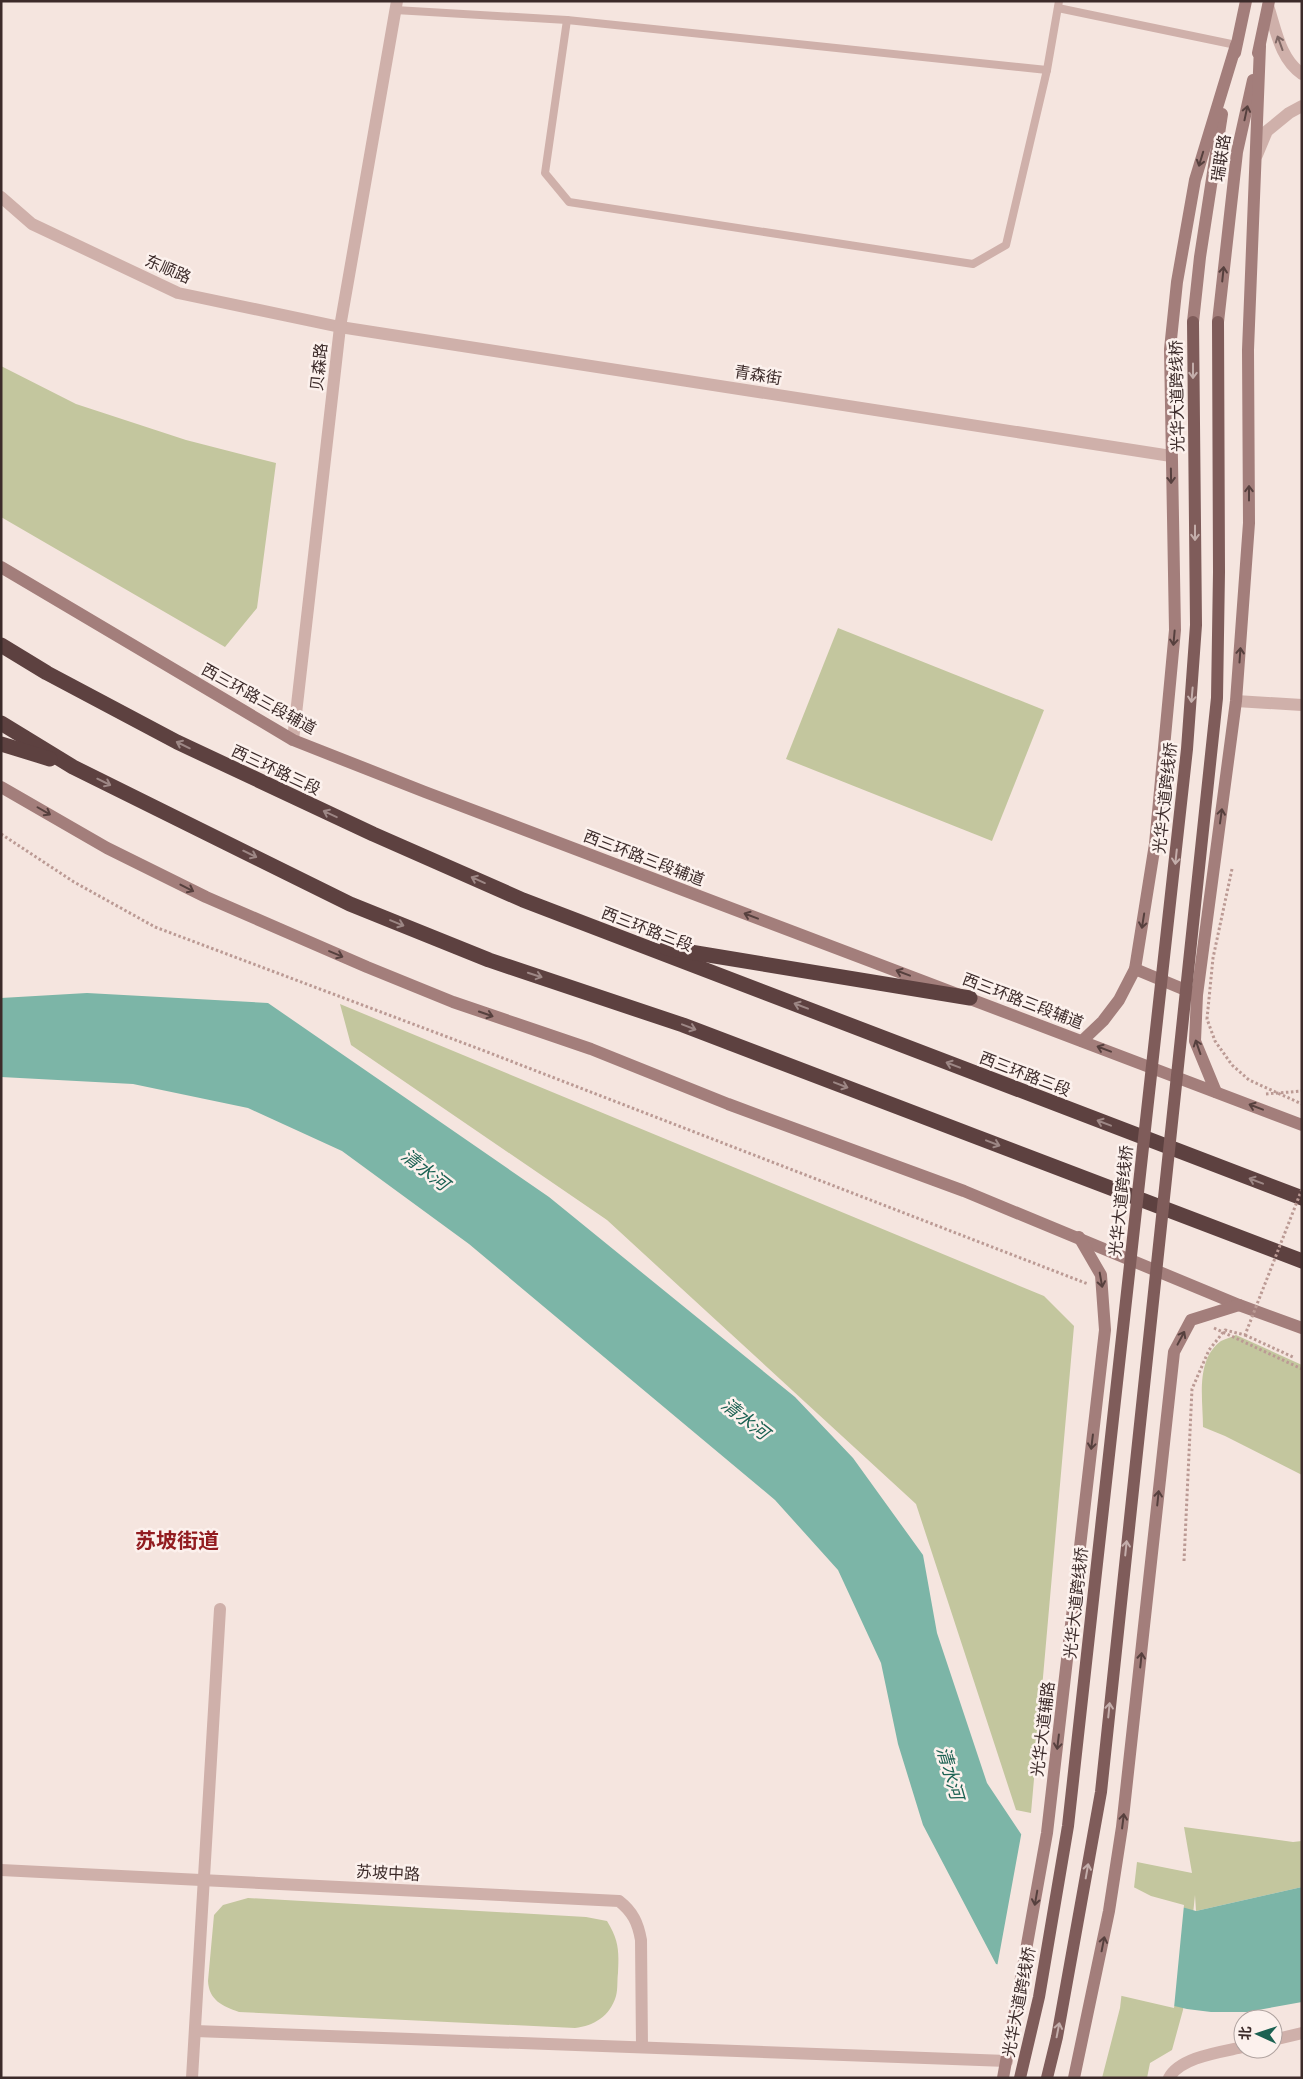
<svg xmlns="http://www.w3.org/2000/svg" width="1303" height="2079" viewBox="0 0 1303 2079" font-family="Rubik,'Noto Sans SC',sans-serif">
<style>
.green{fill:#c3c69e}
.water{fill:#7cb5a7}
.pier{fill:#f5e5df}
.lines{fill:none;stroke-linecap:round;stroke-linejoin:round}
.path{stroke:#bb9a94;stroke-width:3;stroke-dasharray:2.5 2.5;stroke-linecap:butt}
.lane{stroke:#cfb0aa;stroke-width:8}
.street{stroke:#cfb0aa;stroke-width:12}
.secondary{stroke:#a37e7b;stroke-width:12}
.highway{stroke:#5d4140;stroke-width:15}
.path-bridge{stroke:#bb9a94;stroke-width:3;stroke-dasharray:2.5 2.5;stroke-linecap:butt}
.primary-bridge{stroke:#7f5c5a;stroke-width:12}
.oneway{stroke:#7e6764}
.oneway2{stroke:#56403e}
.oneway3{stroke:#c4aeab}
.oneway4{stroke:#9d8785}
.labels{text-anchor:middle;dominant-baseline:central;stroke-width:5;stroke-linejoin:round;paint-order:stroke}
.street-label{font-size:16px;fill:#3c2b2a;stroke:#fcf1ed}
.water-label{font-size:18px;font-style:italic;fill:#1b6152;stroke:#fcf1ed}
.district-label{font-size:21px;font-weight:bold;fill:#921c20;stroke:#fcf1ed}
</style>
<rect width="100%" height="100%" fill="#f5e5df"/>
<!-- green -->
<g class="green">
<path d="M1,366L76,404L186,440L276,463L257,608L225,647L1,517Z"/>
<path d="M838,628L1044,710L992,841L786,759Z"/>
<path d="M340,1004L1044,1296L1074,1326L1031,1813L1016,1810L916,1504L607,1220L351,1045Z"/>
<path d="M1236,1335L1302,1365V1475L1225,1436L1203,1427C1203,1399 1195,1360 1221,1341C1225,1339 1232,1337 1236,1335Z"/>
<path d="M1184,1827L1293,1842L1302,1841V1887L1196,1911L1195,1895L1183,2010L1172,2050L1150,2063L1147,2078H1102L1120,2008L1137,1862L1192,1873Z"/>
<path d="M248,1898L586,1917L607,1921C619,1941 619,1950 618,1973C617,1980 618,1989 616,1996C610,2016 594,2026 575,2028L239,2012C222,2006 209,2000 208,1981L214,1915L223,1905Z"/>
</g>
<!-- water -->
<path class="water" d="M87,993L268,1003L549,1197L795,1397L853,1458L923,1555L937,1633L987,1783L1021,1834L1150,1898L1196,1911L1302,1887V2002L1247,2012H1211L1187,2009L996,1964L923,1825L898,1744L881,1663L838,1570L775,1500L469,1244L342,1151L248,1108L133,1084L1,1077V998Z"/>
<!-- pier -->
<path class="pier" d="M1022,1830L1151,1896L1184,1905L1174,2008L997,1967Z"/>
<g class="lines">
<!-- path -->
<g class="path">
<path d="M1,834L74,882L155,927L482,1050L1088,1284"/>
<path d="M1266,1094L1302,1091"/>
<path d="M1214,1328L1302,1369"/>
<path d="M1245,1335L1293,1357"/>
</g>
<!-- lane -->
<g class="lane">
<path d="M1058,8L1236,45"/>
<path d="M395,10L567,20L1047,70"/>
<path d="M567,20L545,173L569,202L973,264L1006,245L1047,70L1059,1"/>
</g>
<!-- street -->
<g class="street">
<path d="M1268,6C1276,30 1280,59 1302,74"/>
<path d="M1257,155L1267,131L1289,113L1302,106"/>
<path d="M1,197L32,224L178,293L340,327L1171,456"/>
<path d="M1236,701L1302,705"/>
<path d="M293,740L340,327L397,1"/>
<path d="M1,1870L619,1901C633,1912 638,1923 641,1940L642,2047"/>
<path d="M195,2031L1007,2061"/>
<path d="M1273,2040L1302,2033"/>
<path d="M192,2078L220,1609"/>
<path d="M1169,2078C1180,2057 1221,2052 1243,2047"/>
</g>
<!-- secondary -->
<g class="secondary">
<path d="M1235,53L1246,1"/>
<path d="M1258,53L1269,1"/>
<path d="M1193,322L1200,257L1222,114"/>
<path d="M1218,322L1237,152L1253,80"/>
<path d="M1,567L293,740L425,792L1302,1125"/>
<path d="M1,787L107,848L206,897L367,967L453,1002L591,1049L728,1104L964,1191L1239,1305L1302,1328"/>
<path d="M1135,969L1195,994"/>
<path d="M1082,1041L1103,1021L1119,1000L1135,969L1155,844L1175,630L1170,349L1177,282L1195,180L1236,45"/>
<path d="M1216,1092L1195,1041L1197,995L1236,701L1249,523L1248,350L1260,46"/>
<path d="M1003,2078L1047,1833L1105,1330L1101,1275L1079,1237"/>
<path d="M1074,2078L1109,1911L1122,1827L1174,1352L1191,1320L1239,1305"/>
</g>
<!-- highway -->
<g class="highway">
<path d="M1,645L47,673L177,742L373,834L523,900L1302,1198"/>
<path d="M1,723L73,767L350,904L489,960L683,1025L1302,1261"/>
<path d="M1,744L50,759"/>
<path d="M666,948L970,998"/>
</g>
<!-- path-bridge -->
<g class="path-bridge">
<path d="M1232,869L1213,958L1207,1019L1215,1041L1232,1065L1249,1080L1302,1104"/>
<path d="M1184,1561L1192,1389L1209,1350L1225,1330L1245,1335L1302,1189"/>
</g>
<!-- primary-bridge -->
<g class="primary-bridge">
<path d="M1020,2078L1039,1997L1068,1826L1187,749L1196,625L1193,322"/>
<path d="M1047,2078L1057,2037L1101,1792L1217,698L1219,572L1218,322"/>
</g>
</g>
<!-- one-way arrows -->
<defs><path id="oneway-shaft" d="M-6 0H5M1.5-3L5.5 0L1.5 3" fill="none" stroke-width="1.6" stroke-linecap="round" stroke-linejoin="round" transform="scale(1.25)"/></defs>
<use class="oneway" href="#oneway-shaft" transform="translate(1280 43) rotate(-110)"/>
<g class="oneway2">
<use href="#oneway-shaft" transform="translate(1246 113) rotate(-78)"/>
<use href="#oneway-shaft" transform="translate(1201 159) rotate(107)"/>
<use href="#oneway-shaft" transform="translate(1223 274) rotate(-84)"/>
<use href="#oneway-shaft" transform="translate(1171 476) rotate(89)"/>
<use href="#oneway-shaft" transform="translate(1249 493) rotate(-90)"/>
<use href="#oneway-shaft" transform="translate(1174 638) rotate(95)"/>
<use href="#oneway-shaft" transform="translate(1240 655) rotate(-86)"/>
<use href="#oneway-shaft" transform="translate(44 811) rotate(30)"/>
<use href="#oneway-shaft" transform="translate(1221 816) rotate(-82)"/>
<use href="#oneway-shaft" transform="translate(187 888) rotate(27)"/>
<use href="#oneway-shaft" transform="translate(751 916) rotate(-159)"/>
<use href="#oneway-shaft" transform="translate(1143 921) rotate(99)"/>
<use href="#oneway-shaft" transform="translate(336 954) rotate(23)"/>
<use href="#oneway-shaft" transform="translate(903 973) rotate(-159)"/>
<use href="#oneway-shaft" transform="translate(486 1014) rotate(19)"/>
<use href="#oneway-shaft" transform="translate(1198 1047) rotate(-109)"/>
<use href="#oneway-shaft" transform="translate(1104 1049) rotate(-159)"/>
<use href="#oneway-shaft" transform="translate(1256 1107) rotate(-159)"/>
<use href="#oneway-shaft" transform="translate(1101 1280) rotate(80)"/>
<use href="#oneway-shaft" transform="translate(1181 1338) rotate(-62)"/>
<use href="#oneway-shaft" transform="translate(1092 1442) rotate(97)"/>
<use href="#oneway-shaft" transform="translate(1158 1498) rotate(-84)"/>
<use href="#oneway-shaft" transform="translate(1141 1660) rotate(-84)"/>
<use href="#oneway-shaft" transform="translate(1058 1742) rotate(97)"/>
<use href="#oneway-shaft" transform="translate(1123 1821) rotate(-83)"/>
<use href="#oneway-shaft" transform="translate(1036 1898) rotate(100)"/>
<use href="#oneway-shaft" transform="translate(1103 1944) rotate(-79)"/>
</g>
<g class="oneway3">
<use href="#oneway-shaft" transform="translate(1193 371) rotate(90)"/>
<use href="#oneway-shaft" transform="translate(1195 533) rotate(90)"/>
<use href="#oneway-shaft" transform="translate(1192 695) rotate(95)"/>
<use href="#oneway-shaft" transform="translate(1176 857) rotate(96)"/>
<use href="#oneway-shaft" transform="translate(1126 1548) rotate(-84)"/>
<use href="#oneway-shaft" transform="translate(1109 1710) rotate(-84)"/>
<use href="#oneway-shaft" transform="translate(1087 1871) rotate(-80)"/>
<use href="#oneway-shaft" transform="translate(1058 2030) rotate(-79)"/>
</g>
<g class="oneway4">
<use href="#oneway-shaft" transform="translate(183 745) rotate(-154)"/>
<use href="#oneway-shaft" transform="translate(104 782) rotate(26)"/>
<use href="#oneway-shaft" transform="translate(330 814) rotate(-155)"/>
<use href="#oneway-shaft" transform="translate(250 854) rotate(26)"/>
<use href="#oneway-shaft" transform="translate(478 880) rotate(-156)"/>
<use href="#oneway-shaft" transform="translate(397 923) rotate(22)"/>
<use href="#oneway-shaft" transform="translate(535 975) rotate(18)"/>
<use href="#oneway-shaft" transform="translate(801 1006) rotate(-159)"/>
<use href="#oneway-shaft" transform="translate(689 1027) rotate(21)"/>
<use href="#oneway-shaft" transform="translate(953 1065) rotate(-159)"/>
<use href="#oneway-shaft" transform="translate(841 1085) rotate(21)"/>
<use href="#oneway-shaft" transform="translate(1104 1123) rotate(-159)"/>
<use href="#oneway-shaft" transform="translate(993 1143) rotate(21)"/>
<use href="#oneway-shaft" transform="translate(1256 1181) rotate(-159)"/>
</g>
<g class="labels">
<!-- street labels -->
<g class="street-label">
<text transform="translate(1221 158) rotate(-81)">瑞联路</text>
<text transform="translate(168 269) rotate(23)">东顺路</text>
<text transform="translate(319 367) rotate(-84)">贝森路</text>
<text transform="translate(758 375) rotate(9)">青森街</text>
<text transform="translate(1177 396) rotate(-91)">光华大道跨线桥</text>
<text transform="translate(259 699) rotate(29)">西三环路三段辅道</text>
<text transform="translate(276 770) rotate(25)">西三环路三段</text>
<text transform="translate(1165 798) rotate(-84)">光华大道跨线桥</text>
<text transform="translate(644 858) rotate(21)">西三环路三段辅道</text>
<text transform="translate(647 929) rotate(21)">西三环路三段</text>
<text transform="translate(1023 1001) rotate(21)">西三环路三段辅道</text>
<text transform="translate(1025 1074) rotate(21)">西三环路三段</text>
<text transform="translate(1121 1201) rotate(-84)">光华大道跨线桥</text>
<text transform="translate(1076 1603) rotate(-84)">光华大道跨线桥</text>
<text transform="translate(1043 1729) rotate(-83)">光华大道辅路</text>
<text transform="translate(388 1873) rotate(3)">苏坡中路</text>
<text transform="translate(1019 2002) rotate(-79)">光华大道跨线桥</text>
</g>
<!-- water labels -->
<g class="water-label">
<text transform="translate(425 1170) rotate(38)">清水河</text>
<text transform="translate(745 1419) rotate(38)">清水河</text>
<text transform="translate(950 1773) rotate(74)">清水河</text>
</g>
<!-- district labels -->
<g class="district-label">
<text x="177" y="1540">苏坡街道</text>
</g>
</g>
<!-- border -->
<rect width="1303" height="2079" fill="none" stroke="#3c2b2a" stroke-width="5"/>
<!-- north arrow -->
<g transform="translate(1258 2034) rotate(273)"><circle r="24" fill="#fcf1ed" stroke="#afa29f"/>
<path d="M0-4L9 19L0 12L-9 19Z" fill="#1b6152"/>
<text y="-8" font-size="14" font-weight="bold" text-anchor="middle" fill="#3c2b2a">北</text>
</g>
</svg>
